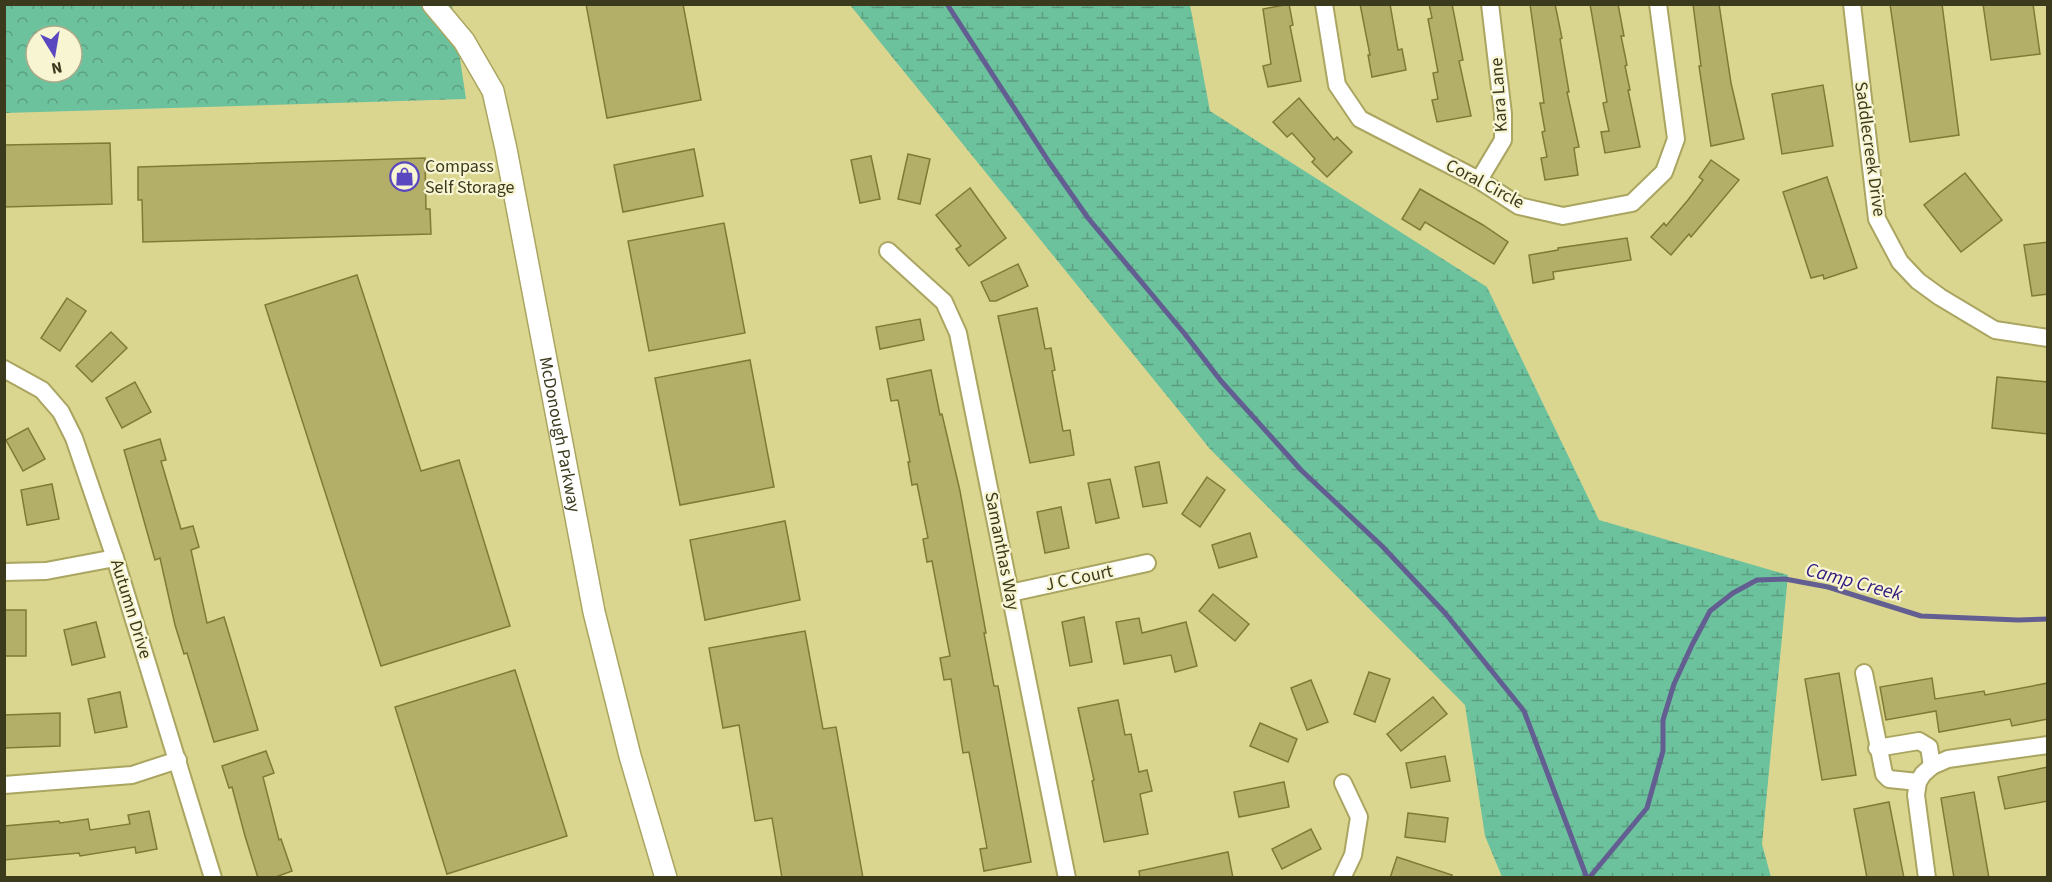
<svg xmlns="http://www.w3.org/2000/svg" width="2052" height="882" viewBox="0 0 2052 882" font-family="'Source Sans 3',sans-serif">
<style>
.forest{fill:url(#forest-crowns);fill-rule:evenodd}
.wetland{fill:url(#wetland-marsh)}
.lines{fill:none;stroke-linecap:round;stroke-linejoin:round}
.stream{stroke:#635e91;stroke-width:5}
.building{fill:#b3ae68;stroke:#807a35;stroke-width:1.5}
.minor-casing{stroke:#aaa560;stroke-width:20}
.tertiary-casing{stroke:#aaa560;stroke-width:24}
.minor{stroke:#fff;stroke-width:16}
.tertiary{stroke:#fff;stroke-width:21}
.labels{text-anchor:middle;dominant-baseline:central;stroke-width:4.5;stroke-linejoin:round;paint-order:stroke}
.street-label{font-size:18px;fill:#3c3a1d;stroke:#f7f5d2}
.poi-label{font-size:18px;fill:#3c3a1d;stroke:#f7f5d2;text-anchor:start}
.water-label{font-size:20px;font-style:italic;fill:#321980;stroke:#f7f5d2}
</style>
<defs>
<pattern id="forest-crowns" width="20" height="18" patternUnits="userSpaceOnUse" patternTransform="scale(1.5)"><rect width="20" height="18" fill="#6dc29e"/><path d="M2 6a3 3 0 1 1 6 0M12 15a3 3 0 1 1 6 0" fill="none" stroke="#5b9f80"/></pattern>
<pattern id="wetland-marsh" width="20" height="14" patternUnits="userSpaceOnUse" patternTransform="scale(1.5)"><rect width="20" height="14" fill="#6dc29e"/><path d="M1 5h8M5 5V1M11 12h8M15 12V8" fill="none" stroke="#5b9f80"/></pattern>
</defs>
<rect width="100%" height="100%" fill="#dbd68f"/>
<!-- forest -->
<path class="forest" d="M4,5H452L466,99L5,113ZM36,36H72V72H36Z"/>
<!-- wetland -->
<path class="wetland" d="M850,5H1190L1210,111L1487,287L1599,520L1788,575L1762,844L1771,877H1502L1485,836L1465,705L1210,449Z"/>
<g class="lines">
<!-- stream -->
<g class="stream">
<path d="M947,4L1049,162L1088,218L1184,333L1221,381L1301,470L1382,546L1445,613L1524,711L1587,878"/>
<path d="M1589,878L1647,808L1663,751V720L1674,684L1692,645L1710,611L1733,593L1757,580L1785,579L1828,587L1921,616L2018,620L2048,619"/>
</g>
</g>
<!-- building -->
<g class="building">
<path d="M586,4H683L701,100L607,118Z"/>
<path d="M1289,4L1293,25L1290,26L1301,81L1268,87L1263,66L1271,64L1263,9Z"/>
<path d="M1360,4H1390L1398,50L1402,49L1406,70L1372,77L1368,55H1370Z"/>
<path d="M1429,4H1452L1463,60L1459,61L1471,116L1437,122L1432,100L1438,99L1433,73L1438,72L1428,19L1432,18Z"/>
<path d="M1530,4H1555L1562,38L1560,39L1569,92H1567L1579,147L1574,148L1578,175L1545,180L1541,158L1547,157L1542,132L1545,131L1540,103H1544Z"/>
<path d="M1590,4H1618L1624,36H1621L1627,65L1625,66L1630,90H1628L1640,147L1605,153L1601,132L1609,131L1603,103L1607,102Z"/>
<path d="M1693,4H1719L1731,83L1744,139L1711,146L1699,66H1701Z"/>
<path d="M1890,4H1942L1959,135L1910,142Z"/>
<path d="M1983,4H2033L2040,54L1991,60Z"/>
<path d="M1823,85L1833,146L1782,154L1772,94Z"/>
<path d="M1299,98L1334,140L1337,137L1352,152L1327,177L1312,162L1315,159L1292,133L1287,137L1273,122Z"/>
<path d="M110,143L112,204L4,207V145Z"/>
<path d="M694,149L703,196L623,212L614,165Z"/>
<path d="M908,154L930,159L920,204L898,199Z"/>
<path d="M871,156L880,199L860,203L851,160Z"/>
<path d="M425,158L426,209H430L431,234L143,242L142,200H138V167Z"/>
<path d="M1711,160L1739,180L1691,237L1689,234L1671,255L1651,237L1664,223L1666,226L1688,200L1703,180L1699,177Z"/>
<path d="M1965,173L2002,220L1961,252L1924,205Z"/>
<path d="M1827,177L1857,268L1824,279L1823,275L1811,278L1783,192Z"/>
<path d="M970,188L1006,238L969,266L956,249L961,246L936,215Z"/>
<path d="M1420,189L1483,225L1508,242L1494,264L1425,222L1420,230L1402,219Z"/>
<path d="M724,223L745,333L649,351L628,241Z"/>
<path d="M1627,238L1631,260L1553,272L1554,279L1533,283L1529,255L1558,250V248Z"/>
<path d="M2048,242V294L2032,296L2024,245Z"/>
<path d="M1018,264L1028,286L996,301H990L981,282Z"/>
<path d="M357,275L421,471L459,460L510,626L381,666L265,305Z"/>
<path d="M67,298L86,311L60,351L41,338Z"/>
<path d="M1037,308L1045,349L1051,348L1055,370L1052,371L1063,431L1070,430L1074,455L1030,463L998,316Z"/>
<path d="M920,319L924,340L880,349L876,327Z"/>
<path d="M111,332L127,348L92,382L76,366Z"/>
<path d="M750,360L774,487L680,505L655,378Z"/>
<path d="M931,370L940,415L942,414L960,491L986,633H984L994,686H998L1031,862L984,871L980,849L987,848L969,752L963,753L951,679L944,680L940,658L950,656L932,561L927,562L923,539L928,538L917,484L912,485L908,462H910L898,400L891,401L887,379Z"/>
<path d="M1997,377L2048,382V434L1992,428Z"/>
<path d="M135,382L151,412L122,428L106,398Z"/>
<path d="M28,428L45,459L23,471L6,440Z"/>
<path d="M160,439L166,460L161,461L181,529L193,526L199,547L191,550L207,623L224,617L258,730L214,742L187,653L184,654L175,625L160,558L155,560L124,450Z"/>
<path d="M1159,462L1167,503L1143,507L1135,467Z"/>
<path d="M1207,477L1225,490L1200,527L1182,514Z"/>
<path d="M1110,479L1119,518L1096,523L1088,483Z"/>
<path d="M52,484L59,519L27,525L21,490Z"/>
<path d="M1061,507L1069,548L1045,553L1037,512Z"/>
<path d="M785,521L800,600L705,620L690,540Z"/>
<path d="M1250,533L1257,557L1219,568L1212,545Z"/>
<path d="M1213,594L1249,624L1235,641L1199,611Z"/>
<rect x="4" y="610" width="22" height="46"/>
<path d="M1084,617L1092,662L1070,666L1062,622Z"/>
<path d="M1139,618L1142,633L1186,622L1197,666L1175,672L1171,655L1124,664L1116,622Z"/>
<path d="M96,622L105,657L72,665L64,630Z"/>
<path d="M805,631L823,729L836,727L863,878H782L772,818L755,821L739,725L723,728L709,648Z"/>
<path d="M515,670L567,836L447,874L395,707Z"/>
<path d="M1369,672L1390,679L1375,722L1354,714Z"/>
<path d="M1839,673L1856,775L1822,780L1805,679Z"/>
<path d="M1932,678L1935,699L1984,691L1985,695L2048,683V719L2012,726L2010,719L1939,732L1936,711L1886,720L1880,687Z"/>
<path d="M1311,680L1328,722L1307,730L1291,688Z"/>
<path d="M120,692L127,727L95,733L88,699Z"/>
<path d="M1433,697L1447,714L1401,751L1387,734Z"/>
<path d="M1118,700L1125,735L1131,734L1139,772L1147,770L1152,791L1140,794L1148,834L1104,842L1092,781L1094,780L1078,708Z"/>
<path d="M60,713V746L4,748V715Z"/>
<path d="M1260,723L1297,739L1288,762L1250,746Z"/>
<path d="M266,751L274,773L263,777L279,840L281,839L292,871L273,878H258L245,836L232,787L229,788L222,766Z"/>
<path d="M1445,756L1450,781L1411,788L1406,763Z"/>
<path d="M2048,767V801L2005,809L1998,777Z"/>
<path d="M1284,782L1289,807L1239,817L1234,792Z"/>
<path d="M1974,792L1989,878H1954L1941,798Z"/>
<path d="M1889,802L1904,878H1867L1854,809Z"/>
<path d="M149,811L157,849L136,853L135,847L80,856L79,853L4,860V826L59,821L60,823L88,819L90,830L130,824L128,815Z"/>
<path d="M1408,813L1448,818L1445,842L1405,837Z"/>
<path d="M1311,829L1321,849L1282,869L1272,849Z"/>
<path d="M1228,852L1233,878H1140L1139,871Z"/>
<path d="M1397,857L1452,875V878H1390Z"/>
</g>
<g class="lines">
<defs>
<g id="minor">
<path d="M1324,4L1337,85L1360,119L1479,180L1519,206L1563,216L1632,203L1664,172L1676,139L1658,4"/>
<path d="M1852,4L1877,219L1900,262L1918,281L1940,297L1995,330L2048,338"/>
<path d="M1479,180L1503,140V114L1490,4"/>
<path d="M888,251L944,302L958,333L1067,878"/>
<path d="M4,369L42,390L61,412L74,438L115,558L213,878"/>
<path d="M4,572L46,571L115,558"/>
<path d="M1010,593L1147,563"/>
<path d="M1864,673L1884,774L1889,779L1918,782"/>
<path d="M1877,748L1919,741L1929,747L1932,766"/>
<path d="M4,785L132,775L178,760"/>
<path d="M1342,878L1353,855L1359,817L1343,783"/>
<path d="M1927,878L1916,795L1918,782L1923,774L1932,766L1948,759L2048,745"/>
</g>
<g id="tertiary">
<path id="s1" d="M433,4L464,41L493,91L506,149L594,612L630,756L666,878"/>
</g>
</defs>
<!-- minor casing -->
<use href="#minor" class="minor-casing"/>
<!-- tertiary casing -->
<use href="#tertiary" class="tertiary-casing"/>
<!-- minor -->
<use href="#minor" class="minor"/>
<!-- tertiary -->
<use href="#tertiary" class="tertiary"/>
</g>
<!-- icons -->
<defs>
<symbol id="shop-ring" viewBox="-11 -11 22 22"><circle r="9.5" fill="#f7f5d2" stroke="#5a48c0" stroke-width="1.5"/><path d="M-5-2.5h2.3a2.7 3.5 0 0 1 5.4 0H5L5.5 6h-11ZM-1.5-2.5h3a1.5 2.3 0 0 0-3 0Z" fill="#5a48c0"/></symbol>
</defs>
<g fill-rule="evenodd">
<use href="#shop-ring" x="388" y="160" width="33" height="33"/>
</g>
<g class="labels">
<!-- street labels -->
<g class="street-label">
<text transform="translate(1499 95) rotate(-94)">Kara Lane</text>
<text transform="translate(1870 149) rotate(82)">Saddlecreek Drive</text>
<text transform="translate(1485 184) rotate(28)">Coral Circle</text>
<text stroke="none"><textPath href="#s1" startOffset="456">McDonough Parkway</textPath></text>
<text transform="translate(1002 551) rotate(79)">Samanthas Way</text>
<text transform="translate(1079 578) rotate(-12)">J C Court</text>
<text transform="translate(131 609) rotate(73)">Autumn Drive</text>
</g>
<!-- poi labels -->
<g class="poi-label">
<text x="425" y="166">Compass<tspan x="425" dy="21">Self Storage</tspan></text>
</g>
<!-- water labels -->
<g class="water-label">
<text transform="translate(1854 582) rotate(15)">Camp Creek</text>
</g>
</g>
<!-- border -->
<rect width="2052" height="882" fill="none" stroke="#3c3a1d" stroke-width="12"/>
<!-- north arrow -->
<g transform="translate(54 54) rotate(169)"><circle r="28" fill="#f7f5d2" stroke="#acaa8a" stroke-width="1.5"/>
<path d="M0-4.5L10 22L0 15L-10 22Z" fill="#5a48c0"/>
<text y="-9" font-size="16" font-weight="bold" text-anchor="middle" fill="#3c3a1d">N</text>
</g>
</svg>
